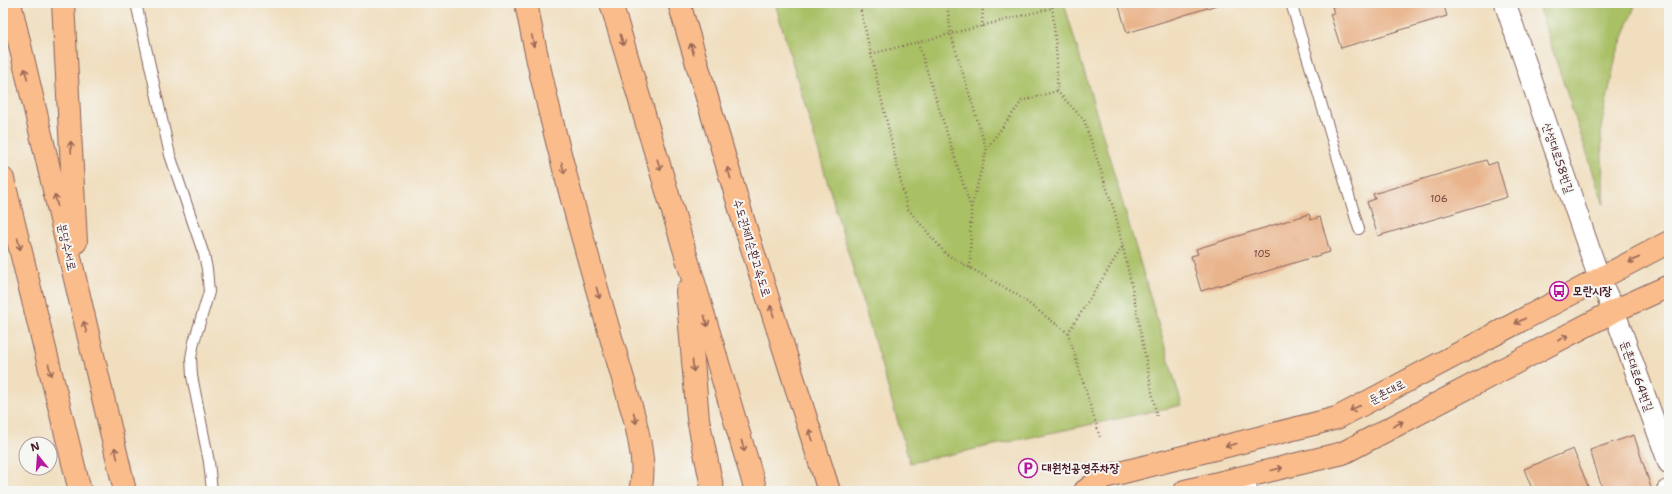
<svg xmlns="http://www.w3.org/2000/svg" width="1672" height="494" viewBox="0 0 1672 494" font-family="'Shantell Sans','Poor Story',sans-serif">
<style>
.green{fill:#a9c065;stroke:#7a7048}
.building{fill:#e9b48b}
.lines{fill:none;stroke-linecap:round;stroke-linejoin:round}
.lane-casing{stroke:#84625e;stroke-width:12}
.street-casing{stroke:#84625e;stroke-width:23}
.primary-casing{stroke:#84625e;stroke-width:24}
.highway-casing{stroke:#84625e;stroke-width:24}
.path{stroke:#84625e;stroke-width:2.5;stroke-dasharray:1 3;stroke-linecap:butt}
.lane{stroke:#fff;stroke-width:10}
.street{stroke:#fff;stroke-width:21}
.primary{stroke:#fabc8b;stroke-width:22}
.highway{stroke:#fabc8b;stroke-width:22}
.oneway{stroke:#996656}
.labels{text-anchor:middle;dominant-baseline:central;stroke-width:4;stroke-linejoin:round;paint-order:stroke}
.number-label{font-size:10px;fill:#724443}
.street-label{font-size:12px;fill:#4a1f2b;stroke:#f6f6f2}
.poi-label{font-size:12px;font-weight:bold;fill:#4a1f2b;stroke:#f6f6f2;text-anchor:start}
</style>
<rect width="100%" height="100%" fill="#f6f6f2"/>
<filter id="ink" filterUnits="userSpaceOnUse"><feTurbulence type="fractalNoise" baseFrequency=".025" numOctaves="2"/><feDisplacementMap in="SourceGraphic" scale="8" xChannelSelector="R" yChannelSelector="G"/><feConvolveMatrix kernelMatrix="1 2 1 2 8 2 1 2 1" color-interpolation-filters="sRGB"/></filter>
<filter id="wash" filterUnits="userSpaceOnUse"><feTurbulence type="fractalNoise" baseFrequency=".012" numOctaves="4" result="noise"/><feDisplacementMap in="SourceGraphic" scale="16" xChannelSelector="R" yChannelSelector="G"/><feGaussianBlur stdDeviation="0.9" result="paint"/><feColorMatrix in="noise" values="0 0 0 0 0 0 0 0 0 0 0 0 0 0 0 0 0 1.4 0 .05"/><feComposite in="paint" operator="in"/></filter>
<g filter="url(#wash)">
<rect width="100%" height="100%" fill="#f0debe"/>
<!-- green -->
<g class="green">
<path d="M775,3H1064L1182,405L910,463Z"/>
<path d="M1537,3H1636L1616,56L1601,128L1604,205Z"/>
</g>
<g id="blocks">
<!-- building -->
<g class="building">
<path d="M1118,3H1223L1127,33Z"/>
<path d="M1346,3H1443L1447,16L1341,48L1330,14L1334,13L1332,7Z"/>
<path d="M1486,160L1488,165L1497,162L1507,197L1378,236L1367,202L1375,199L1373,194Z"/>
<path d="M1309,214L1311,220L1320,217L1330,252L1201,291L1191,256L1198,254L1196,249Z"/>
<path d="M1634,435L1652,491H1603L1590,450Z"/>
<path d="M1573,449L1590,491H1533L1524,469Z"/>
</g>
</g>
</g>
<g filter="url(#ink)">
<use href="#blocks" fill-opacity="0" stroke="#84625e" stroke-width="1"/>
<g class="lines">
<defs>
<g id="lane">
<path d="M136,3L170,155L204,255L207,269L209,292L194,342L191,358L192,376L209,462L212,491"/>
<path d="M1291,3L1359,229"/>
</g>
<g id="street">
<path d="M1505,3L1599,278L1614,311L1669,463"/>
<path d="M1242,477L1247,491"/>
<path d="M1667,491L1669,490"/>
</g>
<g id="primary">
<path d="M1085,491L1104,477L1337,418L1669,242"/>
<path d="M1185,491L1343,453L1614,311L1669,286"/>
</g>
<g id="highway">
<path d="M10,3L125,491"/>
<path d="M63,3L76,242"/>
<path d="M526,3C553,144 595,282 635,420C640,443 646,468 640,491"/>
<path d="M611,3L756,491"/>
<path d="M679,3L745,226L829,491"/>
<path d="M3,179L80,491"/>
<path d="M687,291L698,419L713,491"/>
</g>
</defs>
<!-- lane casing -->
<use href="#lane" class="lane-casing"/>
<!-- street casing -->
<use href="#street" class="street-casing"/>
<!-- primary casing -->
<use href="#primary" class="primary-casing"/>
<!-- highway casing -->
<use href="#highway" class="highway-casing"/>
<!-- path -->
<g class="path">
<path d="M859,3L907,208L946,254L1016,294L1068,333L1100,437"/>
<path d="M947,3L951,35L986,148"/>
<path d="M1052,3L1057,61V91L1084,120L1115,213L1131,282L1157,418"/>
<path d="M982,27L983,3"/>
<path d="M918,43L971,208"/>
<path d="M871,54L1052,8"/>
<path d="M970,268L971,209L987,148L1022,101L1057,91"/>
<path d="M1068,333L1123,246"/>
</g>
<!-- lane -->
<use href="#lane" class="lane"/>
<!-- street -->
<use href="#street" class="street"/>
<!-- primary -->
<use href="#primary" class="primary"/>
<!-- highway -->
<use href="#highway" class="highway"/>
</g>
<!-- one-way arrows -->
<defs><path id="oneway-shaft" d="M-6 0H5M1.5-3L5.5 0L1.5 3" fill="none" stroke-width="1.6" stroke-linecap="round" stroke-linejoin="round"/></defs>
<g class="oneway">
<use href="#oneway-shaft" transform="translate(622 40) rotate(73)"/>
<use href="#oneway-shaft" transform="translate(533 41) rotate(78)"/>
<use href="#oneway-shaft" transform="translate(692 49) rotate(-106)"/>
<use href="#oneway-shaft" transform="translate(26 74) rotate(-103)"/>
<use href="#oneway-shaft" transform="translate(71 147) rotate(-93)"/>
<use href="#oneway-shaft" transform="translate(659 165) rotate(73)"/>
<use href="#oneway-shaft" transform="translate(563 168) rotate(76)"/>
<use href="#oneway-shaft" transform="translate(729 173) rotate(-106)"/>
<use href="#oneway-shaft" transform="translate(56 200) rotate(-103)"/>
<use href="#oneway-shaft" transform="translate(19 244) rotate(76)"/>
<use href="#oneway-shaft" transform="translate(1634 260) rotate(153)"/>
<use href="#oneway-shaft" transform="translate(598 293) rotate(74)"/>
<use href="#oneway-shaft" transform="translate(772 311) rotate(-108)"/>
<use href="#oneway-shaft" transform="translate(706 321) rotate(74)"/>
<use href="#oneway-shaft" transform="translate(1520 321) rotate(152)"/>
<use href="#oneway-shaft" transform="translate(85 327) rotate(-104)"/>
<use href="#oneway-shaft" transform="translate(1563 338) rotate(-28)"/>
<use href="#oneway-shaft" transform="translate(693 366) rotate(85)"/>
<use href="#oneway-shaft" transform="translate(50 370) rotate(76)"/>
<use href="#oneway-shaft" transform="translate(1355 408) rotate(152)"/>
<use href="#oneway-shaft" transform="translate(635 418) rotate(75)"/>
<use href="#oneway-shaft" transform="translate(1398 424) rotate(-28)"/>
<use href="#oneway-shaft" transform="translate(811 435) rotate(-108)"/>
<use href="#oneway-shaft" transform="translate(1231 445) rotate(166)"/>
<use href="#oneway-shaft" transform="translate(743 446) rotate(74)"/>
<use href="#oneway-shaft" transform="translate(116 453) rotate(-104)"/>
<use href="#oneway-shaft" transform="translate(1277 469) rotate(-14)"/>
</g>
</g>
<!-- icons -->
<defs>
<symbol id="bus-ring" viewBox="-11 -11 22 22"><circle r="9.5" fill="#f6f6f2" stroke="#b5179e" stroke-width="1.5"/><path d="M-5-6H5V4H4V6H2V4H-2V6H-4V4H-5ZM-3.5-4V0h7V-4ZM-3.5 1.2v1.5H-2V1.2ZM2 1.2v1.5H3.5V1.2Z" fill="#b5179e"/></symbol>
<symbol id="parking-ring" viewBox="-11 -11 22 22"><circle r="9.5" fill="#f6f6f2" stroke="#b5179e" stroke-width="1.5"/><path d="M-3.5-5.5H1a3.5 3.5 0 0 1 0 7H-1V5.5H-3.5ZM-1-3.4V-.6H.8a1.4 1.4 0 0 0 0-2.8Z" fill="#b5179e"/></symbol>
</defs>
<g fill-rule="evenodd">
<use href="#bus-ring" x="1548" y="280" width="22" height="22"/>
<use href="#parking-ring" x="1017" y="457" width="22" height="22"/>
</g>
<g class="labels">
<!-- number labels -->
<g class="number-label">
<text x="1439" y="198">106</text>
<text x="1262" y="253">105</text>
</g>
<!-- street labels -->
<g class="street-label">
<text transform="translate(1558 158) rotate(71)">산성대로58번길</text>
<text transform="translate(67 247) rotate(77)">분당수서로</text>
<text transform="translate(752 248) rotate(73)">수도권제1순환고속도로</text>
<text transform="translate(1637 376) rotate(70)">둔촌대로64번길</text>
<text transform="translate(1387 392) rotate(-28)">둔촌대로</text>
</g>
<!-- poi labels -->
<g class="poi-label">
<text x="1573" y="291">모란시장</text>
<text x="1042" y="468">대원천공영주차장</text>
</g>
</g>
<!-- margin -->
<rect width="1672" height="494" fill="none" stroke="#f6f6f2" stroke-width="16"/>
<!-- north arrow -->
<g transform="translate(38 456) rotate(343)"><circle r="19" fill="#f6f6f2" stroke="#b1a0a2"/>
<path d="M0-3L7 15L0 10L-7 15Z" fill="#b5179e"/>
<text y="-6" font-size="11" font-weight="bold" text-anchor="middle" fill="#4a1f2b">N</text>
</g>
</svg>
